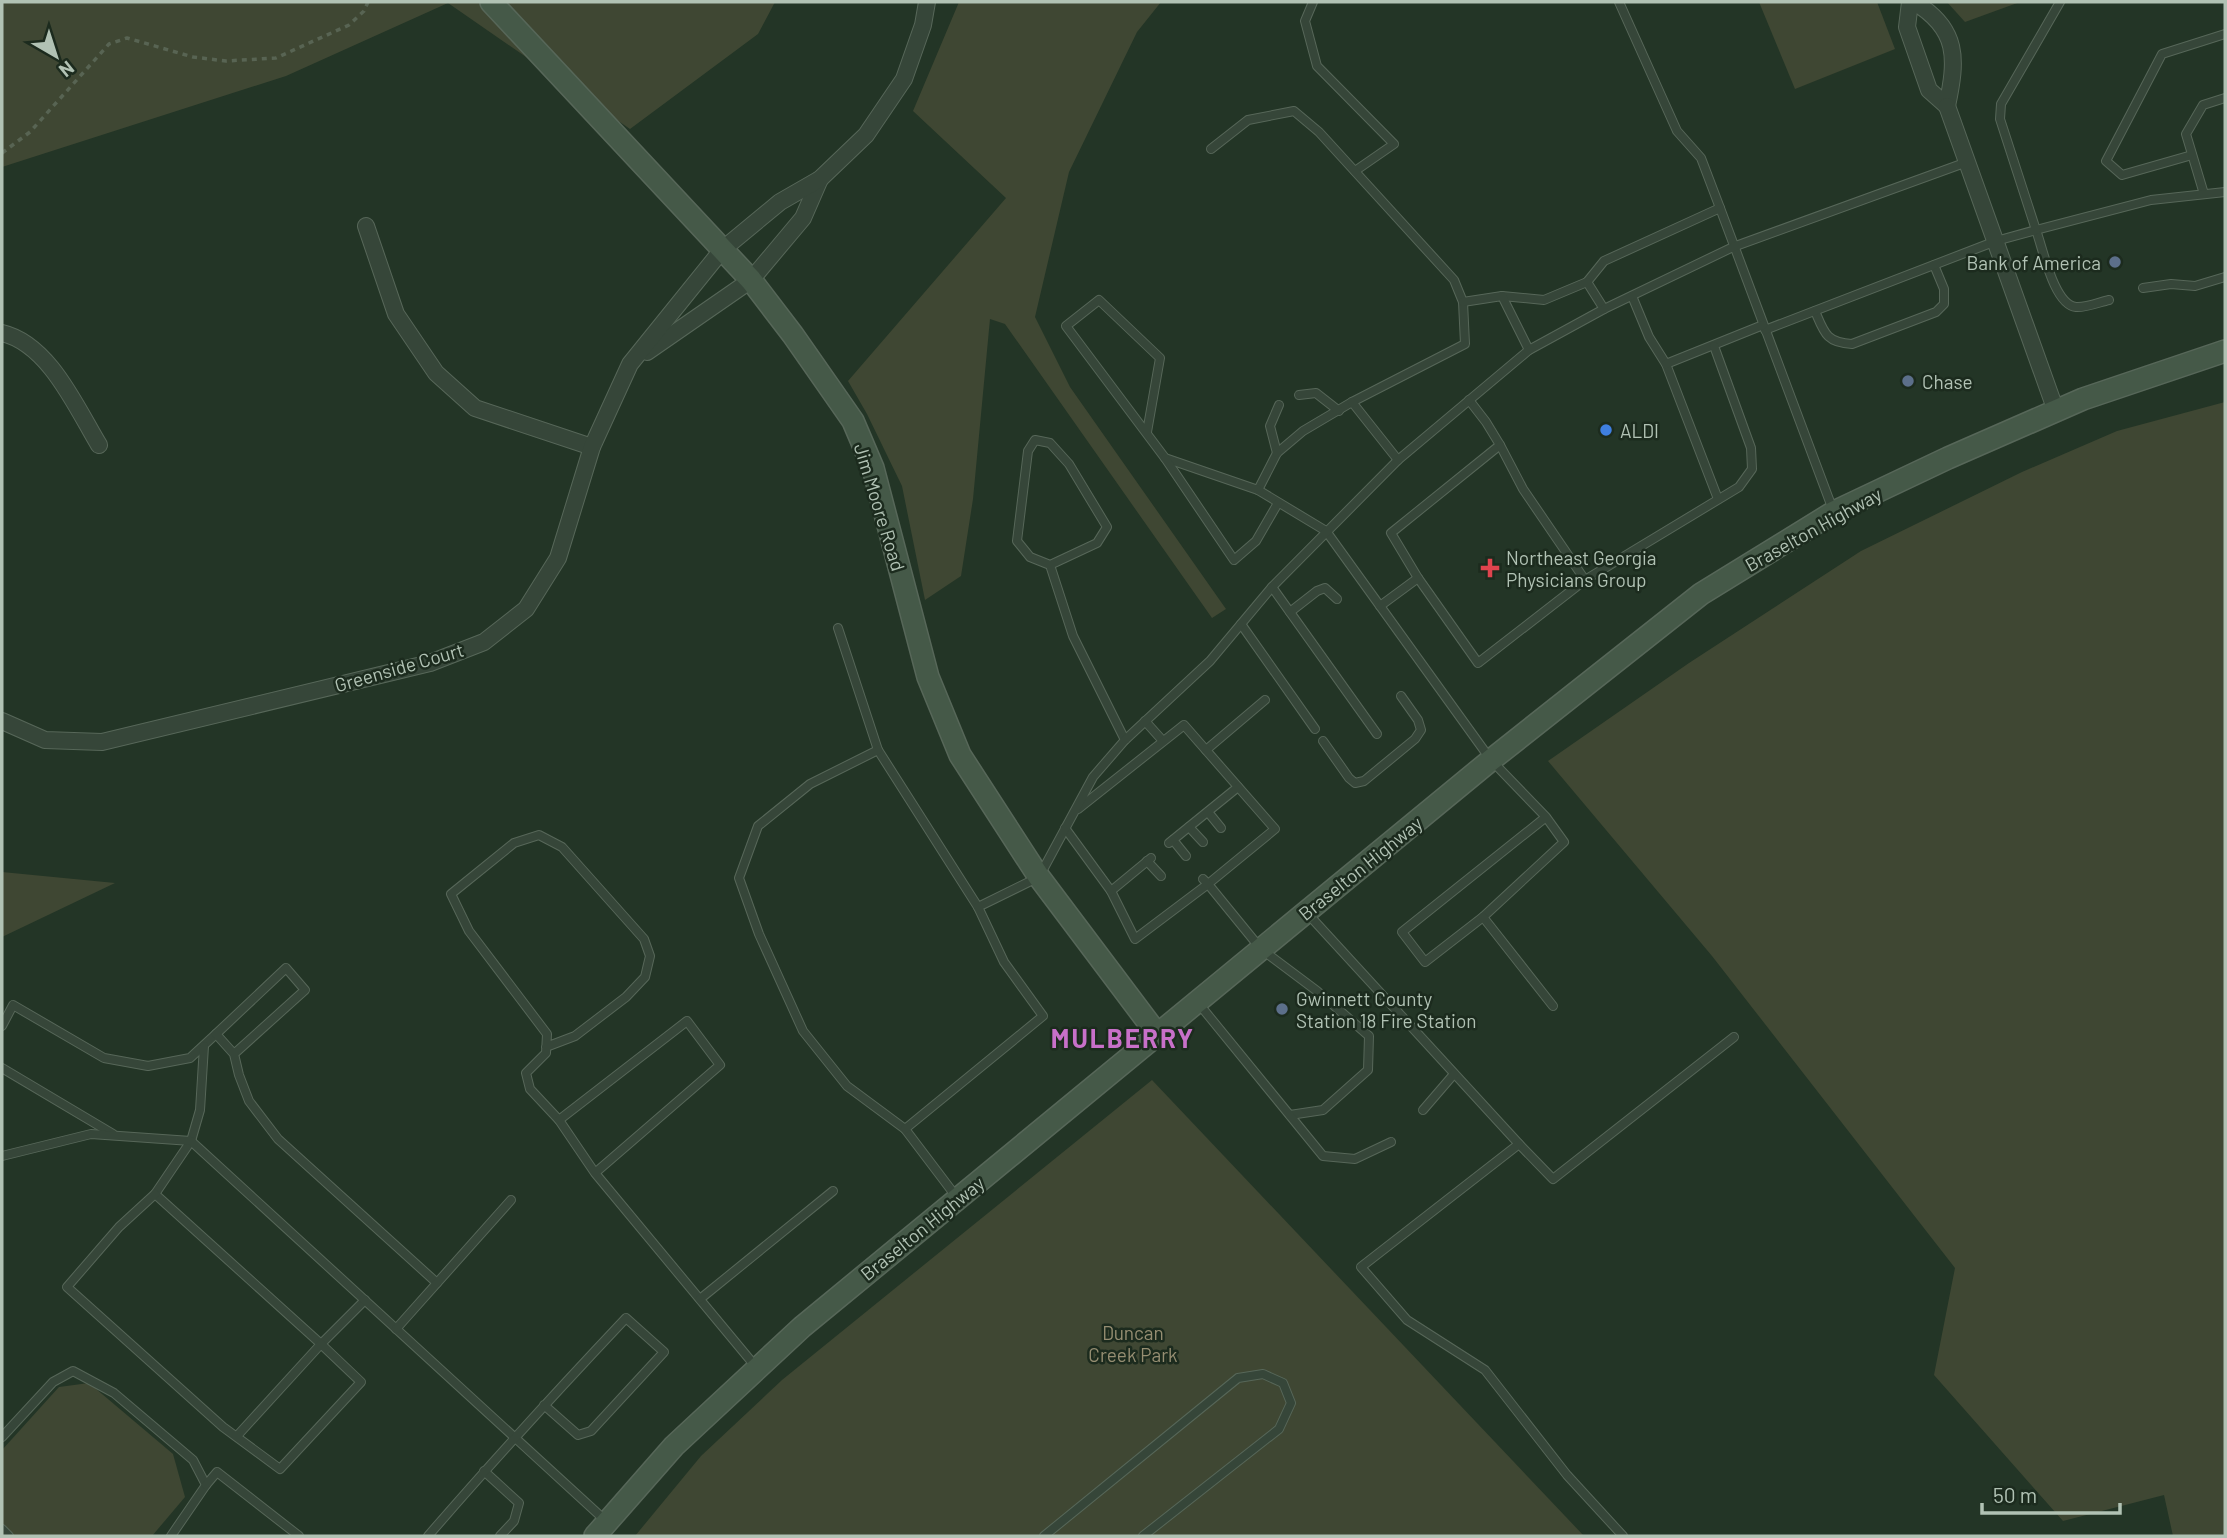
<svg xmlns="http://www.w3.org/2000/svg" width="2227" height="1538" viewBox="0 0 2227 1538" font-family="Barlow,sans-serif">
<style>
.green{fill:#3f4733}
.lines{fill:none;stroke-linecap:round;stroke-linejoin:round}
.lane-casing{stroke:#576759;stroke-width:10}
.street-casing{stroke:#576759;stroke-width:18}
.secondary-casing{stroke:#576759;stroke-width:24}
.path{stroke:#586453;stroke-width:3.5;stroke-dasharray:5 5;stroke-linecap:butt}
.lane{stroke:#364639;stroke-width:8}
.street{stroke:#364639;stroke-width:16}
.secondary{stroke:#455948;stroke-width:21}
.service-dot{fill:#5c6f8a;stroke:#1c2b1e;stroke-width:2.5}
.shop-dot{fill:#3f7fe0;stroke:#1c2b1e;stroke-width:2.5}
.health-dot{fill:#e0444e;stroke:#1c2b1e;stroke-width:2.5}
.labels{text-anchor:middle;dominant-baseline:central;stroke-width:5;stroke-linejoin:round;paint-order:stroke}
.poi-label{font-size:19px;fill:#b1c2b4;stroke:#1c2b1e;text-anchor:start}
.street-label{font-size:19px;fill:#b1c2b4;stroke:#1c2b1e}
.park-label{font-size:19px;fill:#968e72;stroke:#1c2b1e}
.district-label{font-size:26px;font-weight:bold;letter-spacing:2px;fill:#c870c9;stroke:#1c2b1e}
</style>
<rect width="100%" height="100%" fill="#233526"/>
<!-- green -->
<g class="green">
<path d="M2,2H775L758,34L630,129L448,3L286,76L2,167Z"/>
<path d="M959,2H1161L1137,32L1069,172L1035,317L1070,387L1226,609L1212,618L1005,324L990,319L973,499L961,576L925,600L902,486L867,414L848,381L1006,198L913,111Z"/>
<path d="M1759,2H1877L1895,49L1795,89Z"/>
<path d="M1947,2H2020L1965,22Z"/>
<path d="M2225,402V1536H2173L2164,1495L2063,1521L1934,1375L1955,1268L1712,956L1548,761L1689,663L1861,551L2022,472L2117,431Z"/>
<path d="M2,872L115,883L2,937Z"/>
<path d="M1152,1080L1584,1536H635L701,1456L782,1380Z"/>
<path d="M89,1383L173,1454L185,1497L152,1536H12L2,1526V1450L59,1387Z"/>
</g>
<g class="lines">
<defs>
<g id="lane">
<path d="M1313,2L1305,21L1317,66L1394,144L1355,171"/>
<path d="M1619,2L1677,131L1701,158L1720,208"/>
<path d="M1211,149L1248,120L1294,111L1319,132L1454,280L1463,302L1465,344L1352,402L1303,431L1277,453L1258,490"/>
<path d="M2192,155L2122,175L2106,161L2162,54L2225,34"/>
<path d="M2204,194L2186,134L2203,105L2225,98"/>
<path d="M1587,282L1604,261L1720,208L1833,510"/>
<path d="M2143,288L2171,284L2195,286L2225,277"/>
<path d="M1502,296L1544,300L1587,282L1604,309"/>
<path d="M1632,296L1649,337L1666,364L1718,499"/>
<path d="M2109,300C2100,302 2085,308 2076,307C2054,305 2043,249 2036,230L2151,200L2225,192"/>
<path d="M1463,302L1502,296L1529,350"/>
<path d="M1815,311C1824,332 1826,343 1852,344L1936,312L1944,304V289L1934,265"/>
<path d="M1765,330L1996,241L2036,230L2000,119L2001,104L2060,2"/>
<path d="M1666,364L1763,325"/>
<path d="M1299,395L1316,393L1339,411"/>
<path d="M1469,400L1486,422L1500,445L1391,533L1418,578L1478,663L1585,580L1739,487L1752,469L1751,448L1714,346"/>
<path d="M1352,402L1398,460"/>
<path d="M1147,432L1160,358L1099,300L1066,326L1165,458L1258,490L1326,531L1491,760L1546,817L1564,842L1483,917L1425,962L1402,932L1546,817"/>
<path d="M1500,445L1523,489L1585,580"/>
<path d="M1277,453L1270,426L1279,405"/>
<path d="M1165,458L1234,560L1256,541L1278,503"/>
<path d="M1050,565L1030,557L1017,541L1028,451L1035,440L1050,443L1069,464L1107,527L1097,543L1050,565L1073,636L1125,740"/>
<path d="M1272,587L1377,734"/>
<path d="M1380,606L1418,578"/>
<path d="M1290,612L1317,591L1325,588L1337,599"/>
<path d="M1241,624L1315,729"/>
<path d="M838,628L878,750L978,907"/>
<path d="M1145,721L1163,741"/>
<path d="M1323,741L1349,778L1355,783L1364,781L1415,739L1421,730L1418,720L1401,696"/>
<path d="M878,750L810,784L758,826L739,878L759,934L803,1031L847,1086L905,1129L958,1199"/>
<path d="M1206,750L1265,700"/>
<path d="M1078,809L1184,725L1275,829L1208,884L1261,949L1317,991L1369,1036L1368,1070L1323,1110L1290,1115"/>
<path d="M1208,812L1221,828"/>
<path d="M1189,827L1203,842"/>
<path d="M1065,828L1111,891L1135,939L1208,884L1203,879"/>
<path d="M1173,840L1186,856"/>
<path d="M1169,843L1238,787"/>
<path d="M1147,861L1161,876"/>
<path d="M1111,891L1151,858"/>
<path d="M1308,914L1519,1144L1553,1179L1734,1037"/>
<path d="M1483,917L1553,1006"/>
<path d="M1199,1004L1323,1156L1355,1159L1391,1142"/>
<path d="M2,1026L13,1005L104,1058L148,1066L190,1058L216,1034"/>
<path d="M204,1046L200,1110L191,1141L155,1194L321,1344L365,1300"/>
<path d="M546,1047L575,1036L626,997L645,977L650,956L644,939L562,847L539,835L514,843L451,894L469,931L547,1034L546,1053L526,1073L530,1089L559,1120"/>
<path d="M234,1054L216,1034L286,968L305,990L234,1054L239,1075L249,1101L278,1139L437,1283"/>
<path d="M2,1068L113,1134"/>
<path d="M1423,1110L1454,1074"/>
<path d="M905,1129L1043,1016L1004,962L978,907L1039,877L1093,777L1125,740L1210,661L1272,587L1398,460L1529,350L1604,309L1733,247L1967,162"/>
<path d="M1519,1144L1361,1267L1407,1320L1485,1370L1567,1475L1623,1536"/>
<path d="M2,1156L91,1134L191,1141L607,1522"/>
<path d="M595,1173L559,1120L687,1021L720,1065L595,1173L756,1367"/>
<path d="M155,1194L119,1227L67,1287L223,1427L280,1469L361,1382L321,1344L237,1436"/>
<path d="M700,1299L833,1191"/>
<path d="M396,1329L511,1200"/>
<path d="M2,1437L53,1382L73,1371L114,1393L193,1460L206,1485L171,1536"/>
<path d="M484,1471L519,1503L514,1521L500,1536"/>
<path d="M206,1485L217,1472L299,1536"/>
<path d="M2,1529L9,1536"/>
<path d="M428,1536C492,1462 558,1390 626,1318L664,1352L591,1431L578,1435L544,1405"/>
<path d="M1044,1536L1238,1378L1263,1374L1283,1383L1291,1403L1279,1429L1143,1536"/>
</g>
<g id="street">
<path d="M1910,2L1907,27L1929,90L1947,106C1957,59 1959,29 1914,2"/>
<path d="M1947,106L2056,411"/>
<path d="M366,226L396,314L436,373L475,408L592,447"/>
<path d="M2,333C49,344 76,407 99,445"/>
<path d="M647,352L751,280L803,218L820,179"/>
<path d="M2,721L45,740L102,742L430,663L484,642L526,609L558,558L592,447L630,364L722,250L780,202L820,179L866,135L904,79L923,25L927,2"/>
</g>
<g id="secondary">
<path d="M491,2L751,280L793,335L853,421L873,468L928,677L960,755L1039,877L1157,1034"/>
<path d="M595,1536L674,1446L802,1327L1491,760L1701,594L1834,512L1948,458L2083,399L2225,351"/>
</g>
</defs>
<!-- lane casing -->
<use href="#lane" class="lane-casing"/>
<!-- street casing -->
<use href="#street" class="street-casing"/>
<!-- secondary casing -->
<use href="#secondary" class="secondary-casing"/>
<!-- path -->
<path class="path" d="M2,153L30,132L109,44L127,38L193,57L226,61L276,58L349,25L364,11L368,2"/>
<!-- lane -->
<use href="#lane" class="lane"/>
<!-- street -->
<use href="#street" class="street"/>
<!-- secondary -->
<use href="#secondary" class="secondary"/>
</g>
<!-- markers -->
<g class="service-dot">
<circle cx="2115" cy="262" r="7"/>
<circle cx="1908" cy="381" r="7"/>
<circle cx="1282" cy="1009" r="7"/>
</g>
<circle class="shop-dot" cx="1606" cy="430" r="7"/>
<path class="health-dot" d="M1486.5 557.5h7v7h7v7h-7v7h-7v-7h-7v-7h7z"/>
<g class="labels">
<!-- poi labels -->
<g class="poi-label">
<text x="2101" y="262" text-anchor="end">Bank of America</text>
<text x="1922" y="381">Chase</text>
<text x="1620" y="430">ALDI</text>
<text x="1506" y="557">Northeast Georgia<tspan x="1506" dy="22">Physicians Group</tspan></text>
<text x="1296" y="998">Gwinnett County<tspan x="1296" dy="22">Station 18 Fire Station</tspan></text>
</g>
<!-- street labels -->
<g class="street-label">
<text transform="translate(880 507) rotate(73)">Jim Moore Road</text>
<text transform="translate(1813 529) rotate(-29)">Braselton Highway</text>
<text transform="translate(399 667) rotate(-16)">Greenside Court</text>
<text transform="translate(1360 868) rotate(-39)">Braselton Highway</text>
<text transform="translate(922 1228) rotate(-39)">Braselton Highway</text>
</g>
<!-- park labels -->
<g class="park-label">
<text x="1133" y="1332">Duncan<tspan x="1133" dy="22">Creek Park</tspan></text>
</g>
<!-- district labels -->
<g class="district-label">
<text x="1123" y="1037">MULBERRY</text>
</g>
</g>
<!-- border -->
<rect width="2227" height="1538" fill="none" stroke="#b1c2b4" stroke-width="7"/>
<!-- north arrow -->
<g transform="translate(56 56) rotate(141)" stroke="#1c2b1e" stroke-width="5" paint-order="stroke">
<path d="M0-5L12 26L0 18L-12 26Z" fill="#b1c2b4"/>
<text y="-10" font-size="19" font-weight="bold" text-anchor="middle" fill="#b1c2b4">N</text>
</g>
<!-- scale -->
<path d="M1982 1503v10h138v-10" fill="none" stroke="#b1c2b4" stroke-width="3.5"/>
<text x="1993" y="1503" font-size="21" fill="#b1c2b4" stroke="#1c2b1e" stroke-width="5" paint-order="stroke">50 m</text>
</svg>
